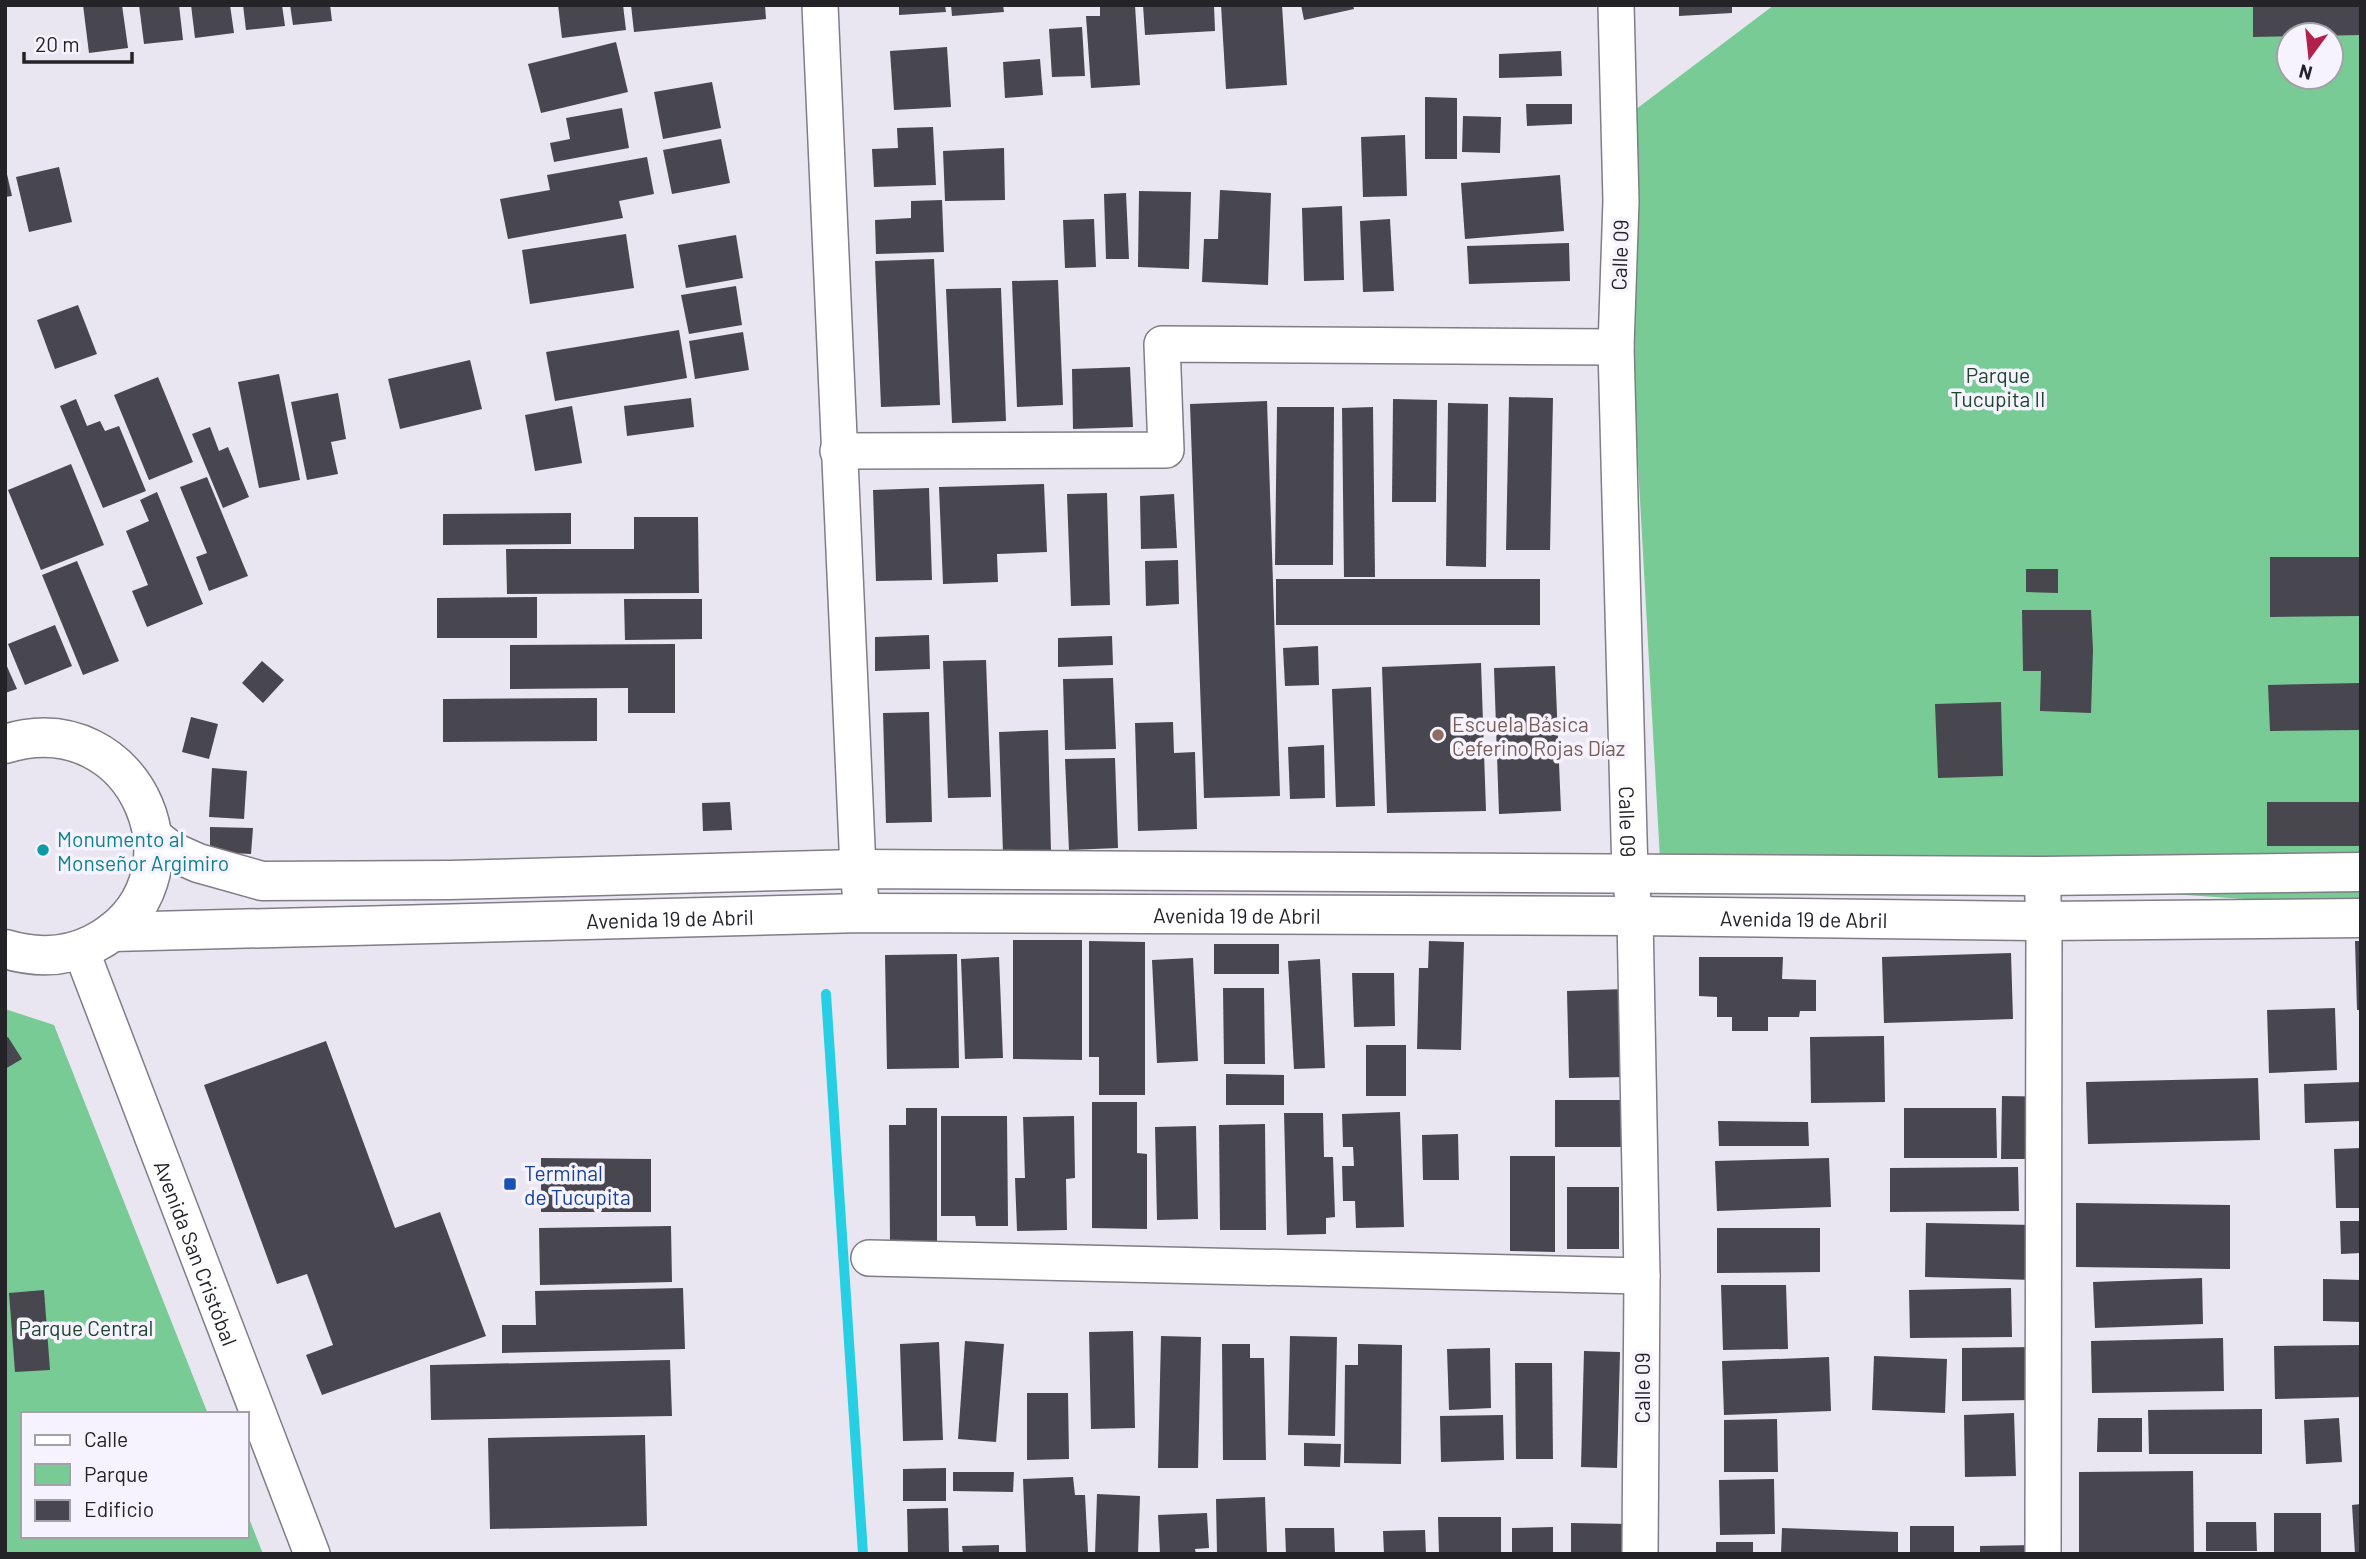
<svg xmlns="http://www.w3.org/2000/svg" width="2366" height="1559" viewBox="0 0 2366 1559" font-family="Barlow,sans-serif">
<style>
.green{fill:#79cb96;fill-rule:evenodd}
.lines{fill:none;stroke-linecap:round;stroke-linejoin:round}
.stream{stroke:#27cfe4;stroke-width:10}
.building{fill:#48464f}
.minor-casing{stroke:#807d87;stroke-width:38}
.tertiary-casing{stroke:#807d87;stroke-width:41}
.minor{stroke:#fff;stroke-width:35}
.tertiary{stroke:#fff;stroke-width:38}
.education-dot{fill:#8d6e63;stroke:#f6f3fe;stroke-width:2.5}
.culture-dot{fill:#0f9aa8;stroke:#f6f3fe;stroke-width:2.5}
.transit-dot{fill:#1a4fb4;stroke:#f6f3fe;stroke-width:2.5}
.labels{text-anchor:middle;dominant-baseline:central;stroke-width:7;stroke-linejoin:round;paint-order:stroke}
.street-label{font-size:21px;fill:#242327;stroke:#f6f3fe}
.park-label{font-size:21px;fill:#1d462d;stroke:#f6f3fe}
.education-label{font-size:21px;fill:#785e54;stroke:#f6f3fe;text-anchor:start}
.culture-label{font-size:21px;fill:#0d838f;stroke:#f6f3fe;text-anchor:start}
.transit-label{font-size:21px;fill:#164399;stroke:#f6f3fe;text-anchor:start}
</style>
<rect width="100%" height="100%" fill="#e9e6f1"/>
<!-- green -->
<g class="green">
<path d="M1774,5H2361V907L1660,859L1619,122ZM2289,35H2331V77H2289Z"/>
<path d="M5,1009L54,1025L208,1414H23V1536H247V1513L263,1554H5Z"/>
</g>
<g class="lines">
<!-- stream -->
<path class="stream" d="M826,994L863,1554"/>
</g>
<!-- building -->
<g class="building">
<path d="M83,5H122L128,48L89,53Z"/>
<path d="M139,5H179L183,40L144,44Z"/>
<path d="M191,5H230L234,33L195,38Z"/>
<path d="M243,5H282L285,26L246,30Z"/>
<path d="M290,5H330L332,21L293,25Z"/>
<path d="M558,5H623L626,30L562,38Z"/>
<path d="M631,5H765L766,19L634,32Z"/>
<path d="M899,5H945L946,12L899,15Z"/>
<path d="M951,5H1003L1004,12L952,16Z"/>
<path d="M1100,5H1135L1140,85L1091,88L1086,16H1100Z"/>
<path d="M1143,5H1214L1215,31L1145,35Z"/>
<path d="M1221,5H1282L1287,85L1226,89Z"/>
<path d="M1301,5H1353L1354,9L1304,20Z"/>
<path d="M1679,5H1732V13L1679,16Z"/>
<path d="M2253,5H2361V35L2253,37Z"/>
<path d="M1082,27L1085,76L1052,77L1049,29Z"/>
<path d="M616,42L628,92L541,113L528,64Z"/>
<path d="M947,47L951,107L894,110L890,51Z"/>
<path d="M1561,51L1562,76L1499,78V54Z"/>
<path d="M1040,59L1043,95L1005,98L1003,62Z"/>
<path d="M712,82L721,128L663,139L654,92Z"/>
<path d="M1425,97L1457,98V159H1425Z"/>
<path d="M1526,104H1572V124L1527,126Z"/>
<path d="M622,108L629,148L554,162L550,143L570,139L566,118Z"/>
<path d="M1463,116L1501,117L1500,153L1462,152Z"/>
<path d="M933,127L936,185L874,187L872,149L898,148L897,128Z"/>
<path d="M1405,135L1407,196L1363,197L1361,137Z"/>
<path d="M721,139L730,183L672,194L663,150Z"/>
<path d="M1004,148L1005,200L945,201L943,151Z"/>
<path d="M647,157L654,194L619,201L623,218L508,239L500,199L550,190L547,175Z"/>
<path d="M59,167L72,222L29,232L16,177Z"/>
<path d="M6,170L12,196L5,197V171Z"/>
<path d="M1560,175L1564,231L1465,239L1461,183Z"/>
<path d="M1220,190L1271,193L1268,285L1202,282L1204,239H1218Z"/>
<path d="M1139,191L1191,192L1189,269L1138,267Z"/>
<path d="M1126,193L1129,259H1106L1104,194Z"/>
<path d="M942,200L944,252L876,254L875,220L911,218V201Z"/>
<path d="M1342,206L1344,280L1304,281L1302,208Z"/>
<path d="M1094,219L1096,267L1065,268L1063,220Z"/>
<path d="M1390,219L1394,291L1363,292L1360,221Z"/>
<path d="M626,234L634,288L530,304L522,250Z"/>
<path d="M736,235L743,278L686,288L678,245Z"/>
<path d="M1569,243L1570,281L1469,284L1467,246Z"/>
<path d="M934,259L940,405L881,407L875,261Z"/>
<path d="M1058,280L1063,405L1017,407L1012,281Z"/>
<path d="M736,286L742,325L689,334L681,295Z"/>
<path d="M1001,288L1006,421L952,423L946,289Z"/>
<path d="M78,305L97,354L55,369L37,320Z"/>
<path d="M679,330L687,378L555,401L546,352Z"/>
<path d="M743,332L749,370L695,379L689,341Z"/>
<path d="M470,360L482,409L400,429L388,379Z"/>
<path d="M1130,367L1133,427L1073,429L1072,369Z"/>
<path d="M279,374L300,480L259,488L238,382Z"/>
<path d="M158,377L193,462L149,480L114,395Z"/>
<path d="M338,393L346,439L331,442L338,474L307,480L291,402Z"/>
<path d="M1509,397L1553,398L1550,550H1506Z"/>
<path d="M691,398L694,427L627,436L624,406Z"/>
<path d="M76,399L87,426L100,421L105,431L119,426L146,491L103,508L60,406Z"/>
<path d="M1393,399L1437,400L1436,502H1392Z"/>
<path d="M1267,401L1280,796L1204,798L1190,404Z"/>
<path d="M1448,403L1488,404L1486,567L1446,566Z"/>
<path d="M572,406L582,463L535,471L525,415Z"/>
<path d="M1277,407H1334L1333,565H1275Z"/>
<path d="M1373,407L1375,577H1344L1342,408Z"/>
<path d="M210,427L219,451L228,447L249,497L223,508L192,434Z"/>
<path d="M71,464L104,545L41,570L8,490Z"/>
<path d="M207,477L248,576L209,591L196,557L207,553L180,487Z"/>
<path d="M1044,484L1047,552L997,554L998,582L943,584L939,487Z"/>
<path d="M929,488L932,580L876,581L873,490Z"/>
<path d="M157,492L203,604L147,627L132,591L148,585L126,531L149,521L140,500Z"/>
<path d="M1107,493L1110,605L1071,606L1067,494Z"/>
<path d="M1174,494L1177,548L1141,549L1140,496Z"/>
<path d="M571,513V544L443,545V514Z"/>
<path d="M634,517H698L699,593L507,594L506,549H634Z"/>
<path d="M2270,557H2361V616L2270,617Z"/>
<path d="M1178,560L1179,604L1146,606L1145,561Z"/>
<path d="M77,561L119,661L83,675L42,575Z"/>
<path d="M2026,569H2058V593L2026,592Z"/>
<rect x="1276" y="579" width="264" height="46"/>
<path d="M537,597V638H437V598Z"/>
<path d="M624,599H702V639L625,640Z"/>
<path d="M2022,610H2091L2093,650L2091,713L2040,711L2041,671H2023Z"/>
<path d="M55,625L72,666L25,685L8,644Z"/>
<path d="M929,635L930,669L875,671V637Z"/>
<path d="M1112,636L1113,665L1058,667V638Z"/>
<path d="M675,644V713H628V688L510,689V645Z"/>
<path d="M1318,646L1319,685L1285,686L1283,648Z"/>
<path d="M986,660L991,797L948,798L943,661Z"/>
<path d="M262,661L284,680L263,703L242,683Z"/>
<path d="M5,662L17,689L5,693Z"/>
<path d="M1481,663L1486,811L1387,813L1382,667Z"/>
<path d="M1555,666L1561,811L1499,814L1494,668Z"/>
<path d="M1113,678L1116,749L1065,750L1063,679Z"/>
<path d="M2361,683V730L2270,731L2268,685Z"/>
<path d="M1371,687L1375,806L1336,807L1332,689Z"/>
<path d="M597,698V741L443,742V699Z"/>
<path d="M2001,702L2003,776L1938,778L1935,704Z"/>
<path d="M929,712L932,822L886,823L883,713Z"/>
<path d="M191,717L218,724L209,759L182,752Z"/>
<path d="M1173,722L1174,753L1195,752L1197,829L1138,831L1135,723Z"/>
<path d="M1048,730L1051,852L1003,853L999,732Z"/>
<path d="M1324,745L1325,798L1290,799L1288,747Z"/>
<path d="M1115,758L1118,848L1069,850L1065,759Z"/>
<path d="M212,768L247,771L244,819L209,817Z"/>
<path d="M730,802L732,830L703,831L702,803Z"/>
<rect x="2267" y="802" width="94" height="44"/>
<path d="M210,827L253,828L251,854L210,852Z"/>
<path d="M1013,940H1082V1060L1013,1059Z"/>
<path d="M1089,941L1145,942V1095H1099V1057H1089Z"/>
<path d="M1429,941L1464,942L1461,1050L1417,1049L1419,968H1428Z"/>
<path d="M2355,941H2361V1010H2357Z"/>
<rect x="1214" y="944" width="65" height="30"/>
<path d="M2011,953L2013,1019L1884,1023L1882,957Z"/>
<path d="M957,954L959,1068L887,1069L885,955Z"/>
<path d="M999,957L1003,1058L965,1059L961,959Z"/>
<path d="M1699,957H1783L1782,979L1816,980V1011H1800L1799,1017H1768V1031H1732V1017H1717V997L1699,996Z"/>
<path d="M1193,958L1198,1061L1157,1063L1152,960Z"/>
<path d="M1320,959L1325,1068L1294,1069L1288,961Z"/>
<path d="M1352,973H1394L1395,1026L1354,1027Z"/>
<path d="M1223,988H1264L1265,1064H1224Z"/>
<path d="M1625,989L1627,1077L1569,1078L1567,991Z"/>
<path d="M2335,1008L2337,1070L2269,1073L2267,1010Z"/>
<path d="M1884,1036L1885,1102L1811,1103L1810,1037Z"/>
<path d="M8,1037L22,1059L5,1069V1038Z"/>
<path d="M326,1041L395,1228L440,1212L486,1336L322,1395L306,1355L333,1345L307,1274L277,1284L204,1085Z"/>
<rect x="1366" y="1045" width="40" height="51"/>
<path d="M1226,1074L1284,1075V1105H1226Z"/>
<path d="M2258,1078L2260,1140L2088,1144L2086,1082Z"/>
<path d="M2361,1082V1121L2305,1123L2304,1084Z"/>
<path d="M2002,1096L2054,1097L2053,1159H2001Z"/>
<rect x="1555" y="1100" width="67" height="47"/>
<path d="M1092,1102H1137V1153L1147,1154V1229L1092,1228Z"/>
<path d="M906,1108H937V1243L890,1242L889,1125H906Z"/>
<path d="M1904,1108H1996L1997,1158H1904Z"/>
<path d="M1400,1112L1404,1227L1356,1228L1355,1201H1343L1342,1166H1354L1353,1147H1343L1342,1114Z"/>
<path d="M1284,1113H1323L1324,1157H1333L1335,1217L1326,1218V1234L1287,1235Z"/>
<path d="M941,1116H1007L1008,1226H976L975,1216H941Z"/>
<path d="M1074,1116L1075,1178L1066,1179L1067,1230L1017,1231L1015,1178H1025L1023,1117Z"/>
<path d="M1718,1121L1808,1122L1809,1146H1719Z"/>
<path d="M1265,1124L1266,1230H1220L1219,1125Z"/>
<path d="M1196,1126L1198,1219L1157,1220L1155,1127Z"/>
<path d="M1458,1134L1459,1180H1423L1422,1135Z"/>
<path d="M2361,1148V1208H2336L2334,1149Z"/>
<path d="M1510,1156H1555V1252L1510,1251Z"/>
<path d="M541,1158L651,1159V1212H541Z"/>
<path d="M1829,1158L1831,1207L1717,1211L1715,1161Z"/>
<path d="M2018,1167L2019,1211L1890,1212V1168Z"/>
<rect x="1567" y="1187" width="52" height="62"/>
<path d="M2076,1203L2230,1205V1269L2076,1267Z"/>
<path d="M2340,1221H2361V1253L2341,1254Z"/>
<path d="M1926,1223L2037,1225L2036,1280L1925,1277Z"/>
<path d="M671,1226L672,1282L540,1285L539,1228Z"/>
<path d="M1717,1228H1820V1272L1717,1273Z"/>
<path d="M2202,1278L2203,1324L2095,1328L2093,1282Z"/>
<path d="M2323,1279L2361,1280V1322L2323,1321Z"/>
<path d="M1721,1285H1786L1788,1349L1723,1350Z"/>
<path d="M683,1288L685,1349L502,1353V1325H536L535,1291Z"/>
<path d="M2011,1288L2012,1337L1910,1338L1909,1290Z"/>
<path d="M44,1290L50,1370L15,1372L9,1293Z"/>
<path d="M1133,1331L1135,1428L1091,1429L1089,1332Z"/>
<path d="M1161,1336L1201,1337L1198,1468H1158Z"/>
<path d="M1290,1336L1337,1337L1335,1436L1288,1435Z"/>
<path d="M2223,1338L2224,1391L2092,1393L2091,1341Z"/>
<path d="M965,1341L1004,1344L996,1442L958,1439Z"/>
<path d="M939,1342L943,1440L903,1441L900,1344Z"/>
<path d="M1222,1344H1250V1358H1264L1266,1460H1223Z"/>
<path d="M1358,1344L1402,1345L1401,1464L1344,1463L1345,1365H1358Z"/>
<path d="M2361,1345V1397L2275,1399L2274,1346Z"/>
<path d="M2037,1347V1400L1962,1401V1348Z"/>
<path d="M1490,1348L1491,1408L1449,1410L1447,1349Z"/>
<path d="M1584,1351L1620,1352L1617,1468L1581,1467Z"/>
<path d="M1874,1356L1947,1359L1945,1413L1872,1410Z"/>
<path d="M1829,1357L1831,1411L1724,1415L1722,1361Z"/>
<path d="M670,1360L672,1416L431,1420L430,1365Z"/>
<path d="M1515,1363H1552L1553,1459H1516Z"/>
<path d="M1027,1393H1068L1069,1459L1027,1460Z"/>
<path d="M2262,1409V1454H2149L2148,1410Z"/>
<path d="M2014,1413L2016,1476L1965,1477L1964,1415Z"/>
<path d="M1503,1415L1504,1460L1441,1462L1440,1416Z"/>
<path d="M2098,1418H2142V1452H2097Z"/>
<path d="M2339,1418L2342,1462L2306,1464L2304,1420Z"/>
<path d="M1777,1419L1778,1472H1724V1420Z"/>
<path d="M645,1435L647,1526L490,1529L488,1438Z"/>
<path d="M1304,1443L1341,1444L1340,1467L1304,1466Z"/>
<path d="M946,1468V1501H903V1469Z"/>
<path d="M2193,1471L2194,1554H2079V1472Z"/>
<path d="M953,1472H1014L1013,1492L953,1491Z"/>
<path d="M1073,1477L1075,1495H1085L1088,1552L1026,1554L1023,1479Z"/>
<path d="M1774,1479L1775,1534L1720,1535L1719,1480Z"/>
<path d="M1097,1494L1140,1496L1138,1554H1095Z"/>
<path d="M1265,1497L1267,1554H1217L1216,1499Z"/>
<path d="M2361,1504V1554H2355L2352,1505Z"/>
<path d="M948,1508L949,1553L908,1554L907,1509Z"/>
<path d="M1207,1513L1209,1548L1195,1549L1196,1554H1160L1158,1515Z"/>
<path d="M2274,1513H2321V1553L2274,1552Z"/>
<path d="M1438,1517H1501V1554H1439Z"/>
<path d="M2206,1522H2256L2257,1551H2206Z"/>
<path d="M1571,1523L1630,1524L1629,1554H1571Z"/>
<rect x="1910" y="1526" width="44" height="28"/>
<path d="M1553,1527V1554H1512V1528Z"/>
<path d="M1285,1528H1334L1335,1554H1286Z"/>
<path d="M1782,1528L1898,1532V1554H1781Z"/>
<path d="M1425,1530L1426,1554H1384L1383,1531Z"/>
<rect x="1716" y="1542" width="37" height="12"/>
<path d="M999,1545V1554H963L962,1546Z"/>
<path d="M2035,1545V1554H1980V1546Z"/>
</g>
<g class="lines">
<defs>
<g id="minor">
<path d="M820,5L858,869L862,913"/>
<path id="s1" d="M1616,5L1621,201L1616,347L1630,875L1635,916L1642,1276L1640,1554"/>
<path d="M838,451L1166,450L1162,344L1616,347"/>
<path d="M2042,876L2044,921L2043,1554"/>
<path id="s2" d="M81,950L312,1554"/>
<path d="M869,1258L1642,1276"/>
</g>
<g id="tertiary">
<path d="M5,744C138,702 213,883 93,944C65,958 35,958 5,949"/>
<path d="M153,837L171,851L198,863L262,881L450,880L858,869L2042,876L2361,872"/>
<path id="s3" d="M112,932L862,913L1635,916L2044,921L2361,918"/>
</g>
</defs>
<!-- minor casing -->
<use href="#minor" class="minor-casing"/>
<!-- tertiary casing -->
<use href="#tertiary" class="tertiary-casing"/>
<!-- minor -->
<use href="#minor" class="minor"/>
<!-- tertiary -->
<use href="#tertiary" class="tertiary"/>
</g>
<!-- markers -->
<circle class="education-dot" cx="1438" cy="735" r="7"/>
<circle class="culture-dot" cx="43" cy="850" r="7"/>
<rect class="transit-dot" x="503" y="1177" width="14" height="14" rx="3.5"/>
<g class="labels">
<!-- street labels -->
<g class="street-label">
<text transform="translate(1619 255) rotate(-88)">Calle 09</text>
<text stroke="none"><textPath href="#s1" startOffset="817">Calle 09</textPath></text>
<text stroke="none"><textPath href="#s3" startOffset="1125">Avenida 19 de Abril</textPath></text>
<text stroke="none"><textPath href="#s3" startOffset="558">Avenida 19 de Abril</textPath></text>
<text stroke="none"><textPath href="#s3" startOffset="1692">Avenida 19 de Abril</textPath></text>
<text stroke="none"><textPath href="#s2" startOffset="324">Avenida San Cristóbal</textPath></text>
<text transform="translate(1641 1388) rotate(-90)">Calle 09</text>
</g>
<!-- park labels -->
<g class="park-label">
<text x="1998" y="374">Parque<tspan x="1998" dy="24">Tucupita II</tspan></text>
<text x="86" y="1327">Parque Central</text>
</g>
<!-- education labels -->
<g class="education-label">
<text x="1452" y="723">Escuela Básica<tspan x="1452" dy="24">Ceferino Rojas Díaz</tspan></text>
</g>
<!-- culture labels -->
<g class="culture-label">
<text x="57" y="838">Monumento al<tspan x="57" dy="24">Monseñor Argimiro</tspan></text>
</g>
<!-- transit labels -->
<g class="transit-label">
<text x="524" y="1172">Terminal<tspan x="524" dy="24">de Tucupita</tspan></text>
</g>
</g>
<!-- border -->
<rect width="2366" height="1559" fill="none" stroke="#242327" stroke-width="14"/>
<!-- legend -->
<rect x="21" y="1412" width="228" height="126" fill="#f6f3fe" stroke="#a2a0a8" stroke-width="2"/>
<rect x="35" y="1435" width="35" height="10" fill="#ffffff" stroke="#a2a0a8" stroke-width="2"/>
<text x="84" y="1447" font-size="21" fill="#242327">Calle</text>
<rect x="35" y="1464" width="35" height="21" fill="#79cb96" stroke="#a2a0a8" stroke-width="2"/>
<text x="84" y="1482" font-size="21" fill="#242327">Parque</text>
<rect x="35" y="1500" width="35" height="21" fill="#48464f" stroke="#a2a0a8" stroke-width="2"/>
<text x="84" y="1517" font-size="21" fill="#242327">Edificio</text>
<!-- north arrow -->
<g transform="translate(2310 56) rotate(195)"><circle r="33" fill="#f6f3fe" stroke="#a2a0a8" stroke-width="2"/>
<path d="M0-5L12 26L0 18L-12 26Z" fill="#b2214a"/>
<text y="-10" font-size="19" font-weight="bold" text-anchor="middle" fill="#242327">N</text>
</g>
<!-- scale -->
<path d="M24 52v10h108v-10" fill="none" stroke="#242327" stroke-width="3.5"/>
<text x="35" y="52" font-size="21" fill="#242327" stroke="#f6f3fe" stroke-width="5" paint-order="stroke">20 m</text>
</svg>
